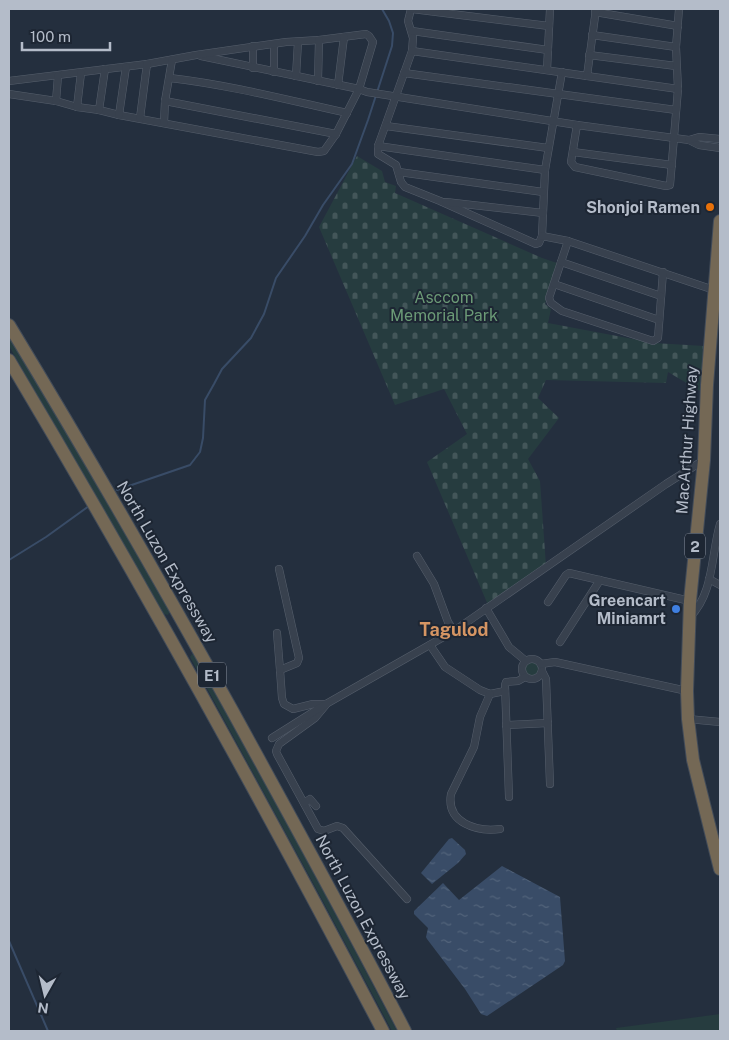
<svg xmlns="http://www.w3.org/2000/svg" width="729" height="1040" viewBox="0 0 729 1040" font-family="'Public Sans',sans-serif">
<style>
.grass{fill:#263c3f}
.cemetery{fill:url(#cemetery-stones)}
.water{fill:url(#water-ripples)}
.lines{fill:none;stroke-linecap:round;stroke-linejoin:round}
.stream{stroke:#394c67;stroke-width:2}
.street-casing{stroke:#565f6c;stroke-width:8}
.highway-casing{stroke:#434c59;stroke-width:14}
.street{stroke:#38414e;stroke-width:7}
.highway{stroke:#746855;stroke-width:12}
.food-dot{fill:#e8710a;stroke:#1d2633;stroke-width:2}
.shop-dot{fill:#3f7fe0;stroke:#1d2633;stroke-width:2}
.labels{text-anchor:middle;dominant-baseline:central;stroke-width:4;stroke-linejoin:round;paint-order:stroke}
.shield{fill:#1d2633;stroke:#878f9c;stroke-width:1}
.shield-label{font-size:15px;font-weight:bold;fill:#b4bcc9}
.poi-label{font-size:16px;font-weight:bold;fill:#b4bcc9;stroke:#1d2633;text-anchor:end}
.park-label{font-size:16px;fill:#6b9a76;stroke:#1d2633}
.street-label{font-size:16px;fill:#b4bcc9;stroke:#1d2633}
.neighbourhood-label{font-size:18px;font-weight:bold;fill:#d59563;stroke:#1d2633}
</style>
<defs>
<pattern id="cemetery-stones" width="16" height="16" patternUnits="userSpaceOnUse" patternTransform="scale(1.25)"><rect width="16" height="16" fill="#263c3f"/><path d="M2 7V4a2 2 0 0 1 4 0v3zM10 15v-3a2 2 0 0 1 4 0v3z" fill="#435659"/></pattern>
<pattern id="water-ripples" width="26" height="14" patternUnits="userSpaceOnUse" patternTransform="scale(1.25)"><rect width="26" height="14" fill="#394c67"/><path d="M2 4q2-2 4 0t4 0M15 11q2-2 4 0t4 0" fill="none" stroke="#53647b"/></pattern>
</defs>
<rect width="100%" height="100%" fill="#242f3e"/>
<!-- grass -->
<g class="grass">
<path d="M9,334L170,611L168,615L164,614L9,346Z"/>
<path d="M192,654L194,655C265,779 331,905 397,1031H392L318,892L190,657Z"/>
<circle cx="532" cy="669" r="7"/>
<path d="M720,1014V1031H617L616,1028Z"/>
</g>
<!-- cemetery -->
<path class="cemetery" d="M357,156L382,171L385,182L396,186L395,193L542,258L557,263L545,304L551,309L548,323L654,343L704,346L700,391L668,372L666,383L546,380L538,398L559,418L528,459L540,481L546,566L488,605L427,462L467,434L444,389L395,405L319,227Z"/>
<!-- water -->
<g class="water">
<path d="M452,838L465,850L466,854L458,863L432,884L421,873L449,839Z"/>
<path d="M502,866L560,897L565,961L563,965L487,1016L481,1014L465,989L427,939L426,937L428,928L414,914V911L443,883L459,900Z"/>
</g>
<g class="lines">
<!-- stream -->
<g class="stream">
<path d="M117,490L190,465L200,452L203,438L205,400L214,384L222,369L251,338L264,314L276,278L305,236L323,205L352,164L368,120L392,46L393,33L389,21L382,9"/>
<path d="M9,560L46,537L89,506"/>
<path d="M9,941L48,1031"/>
</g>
<defs>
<g id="street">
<path d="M411,9L408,21L413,38L412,51L378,146V154L396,165L401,182L405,187L440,201L536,244L539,243L542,236L545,170L562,72"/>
<path d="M412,9L549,26"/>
<path d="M595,12L678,26"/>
<path d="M412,31L548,50"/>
<path d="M592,35L676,47"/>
<path d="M253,46V68"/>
<path d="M412,51L587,76L596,9"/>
<path d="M589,55L676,66"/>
<path d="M201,56L359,89L367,92L577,125L689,140L699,145L720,148"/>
<path d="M547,70L550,9"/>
<path d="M274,72V45"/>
<path d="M404,73L676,110"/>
<path d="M296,76L298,42"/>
<path d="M587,76L678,89"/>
<path d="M170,78C230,85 288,100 347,113"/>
<path d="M9,81L147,64L196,55L286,42L319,40L366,34L369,36L373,42L359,89L336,134L324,151L318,152L119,115L99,110L77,107L56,101L9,94"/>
<path d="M318,81L319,40"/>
<path d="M338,85L344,37"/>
<path d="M56,101L58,76"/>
<path d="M165,101L336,134"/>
<path d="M77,107L81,73"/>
<path d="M99,110L105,69"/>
<path d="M119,115L126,67"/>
<path d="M140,118L147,64"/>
<path d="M164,123L165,101L172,60"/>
<path d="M577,125L571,162L575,167L666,186L670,185L678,89L676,47L679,9"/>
<path d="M386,126L548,148"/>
<path d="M689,140L699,137L720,139"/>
<path d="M378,146L545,170"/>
<path d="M573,152L672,165"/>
<path d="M399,172L543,192"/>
<path d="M446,202L543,213"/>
<path d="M542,236L568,241L714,290"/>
<path d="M568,241L549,298L551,303L562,311L653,341L658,338L663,272"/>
<path d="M561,262L661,296"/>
<path d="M554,284L659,320"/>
<path d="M417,556L434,584L448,622L454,631"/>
<path d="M279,569L299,658L297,663L280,670L282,698L284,704L293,709L313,704H326"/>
<path d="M709,579L720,585"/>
<path d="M548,602L566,575L569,573L690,601"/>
<path d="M486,608L509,647L526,661"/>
<path d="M690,617C714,593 711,555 720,524"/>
<path d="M277,633L280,670"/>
<path d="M560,642L600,580"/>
<path d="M430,645L445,667L480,690L490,694L505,691"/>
<circle cx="532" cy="669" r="10"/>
<path d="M541,664L555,662L687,691"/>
<path d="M542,671L546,679L550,784"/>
<path d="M490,694L480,717L474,747L451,794C446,823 477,832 500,829"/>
<path d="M325,706L315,718L279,744L276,751L277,754L318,829L324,831L337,826L343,828L407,899"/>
<path d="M688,719L720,722"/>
<path d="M506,725L548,723"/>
<path d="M272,738L326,704L454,631L666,484L704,460"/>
<path d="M509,797L505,685L506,682L518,681L525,677"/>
<path d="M304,803L310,799L316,806"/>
</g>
<g id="highway">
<path d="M720,221L707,385L704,460L690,601L687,691L688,719L693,760L720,869"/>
<path d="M9,325C86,452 161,582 233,712C291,818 350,924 405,1031"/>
<path d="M9,360C140,580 264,804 383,1031"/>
</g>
</defs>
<!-- street casing -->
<use href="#street" class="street-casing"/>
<!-- highway casing -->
<use href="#highway" class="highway-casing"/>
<!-- street -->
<use href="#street" class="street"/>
<!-- highway -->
<use href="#highway" class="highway"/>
</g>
<!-- markers -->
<circle class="food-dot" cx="710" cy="207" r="5"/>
<circle class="shop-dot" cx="676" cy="609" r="5"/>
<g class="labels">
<!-- shield labels -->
<g class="shield">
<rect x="685" y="533.5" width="20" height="25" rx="4"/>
<rect x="198" y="662.5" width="28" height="25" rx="4"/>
</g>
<g class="shield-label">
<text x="695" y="546">2</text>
<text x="212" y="675">E1</text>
</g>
<!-- poi labels -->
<g class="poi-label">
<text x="700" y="207">Shonjoi Ramen</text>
<text x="666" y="600">Greencart<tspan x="666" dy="18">Miniamrt</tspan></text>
</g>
<!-- park labels -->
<g class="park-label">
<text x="444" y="297">Asccom<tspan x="444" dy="18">Memorial Park</tspan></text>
</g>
<!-- street labels -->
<g class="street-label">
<text transform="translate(687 440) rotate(-86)">MacArthur Highway</text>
<text transform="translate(167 562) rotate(60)">North Luzon Expressway</text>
<text transform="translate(363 917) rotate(62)">North Luzon Expressway</text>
</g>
<!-- neighbourhood labels -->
<g class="neighbourhood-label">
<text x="454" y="629">Tagulod</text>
</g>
</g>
<!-- border -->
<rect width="729" height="1040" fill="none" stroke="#b4bcc9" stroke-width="20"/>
<!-- north arrow -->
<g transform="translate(45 995) rotate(188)" stroke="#1d2633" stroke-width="4" paint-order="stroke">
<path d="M0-4L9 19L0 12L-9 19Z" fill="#b4bcc9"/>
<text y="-8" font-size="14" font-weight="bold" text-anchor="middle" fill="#b4bcc9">N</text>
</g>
<!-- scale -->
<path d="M22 42v8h88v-8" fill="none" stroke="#b4bcc9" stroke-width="2.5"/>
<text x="30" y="42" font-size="15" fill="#b4bcc9" stroke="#1d2633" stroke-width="4" paint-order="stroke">100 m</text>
</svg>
